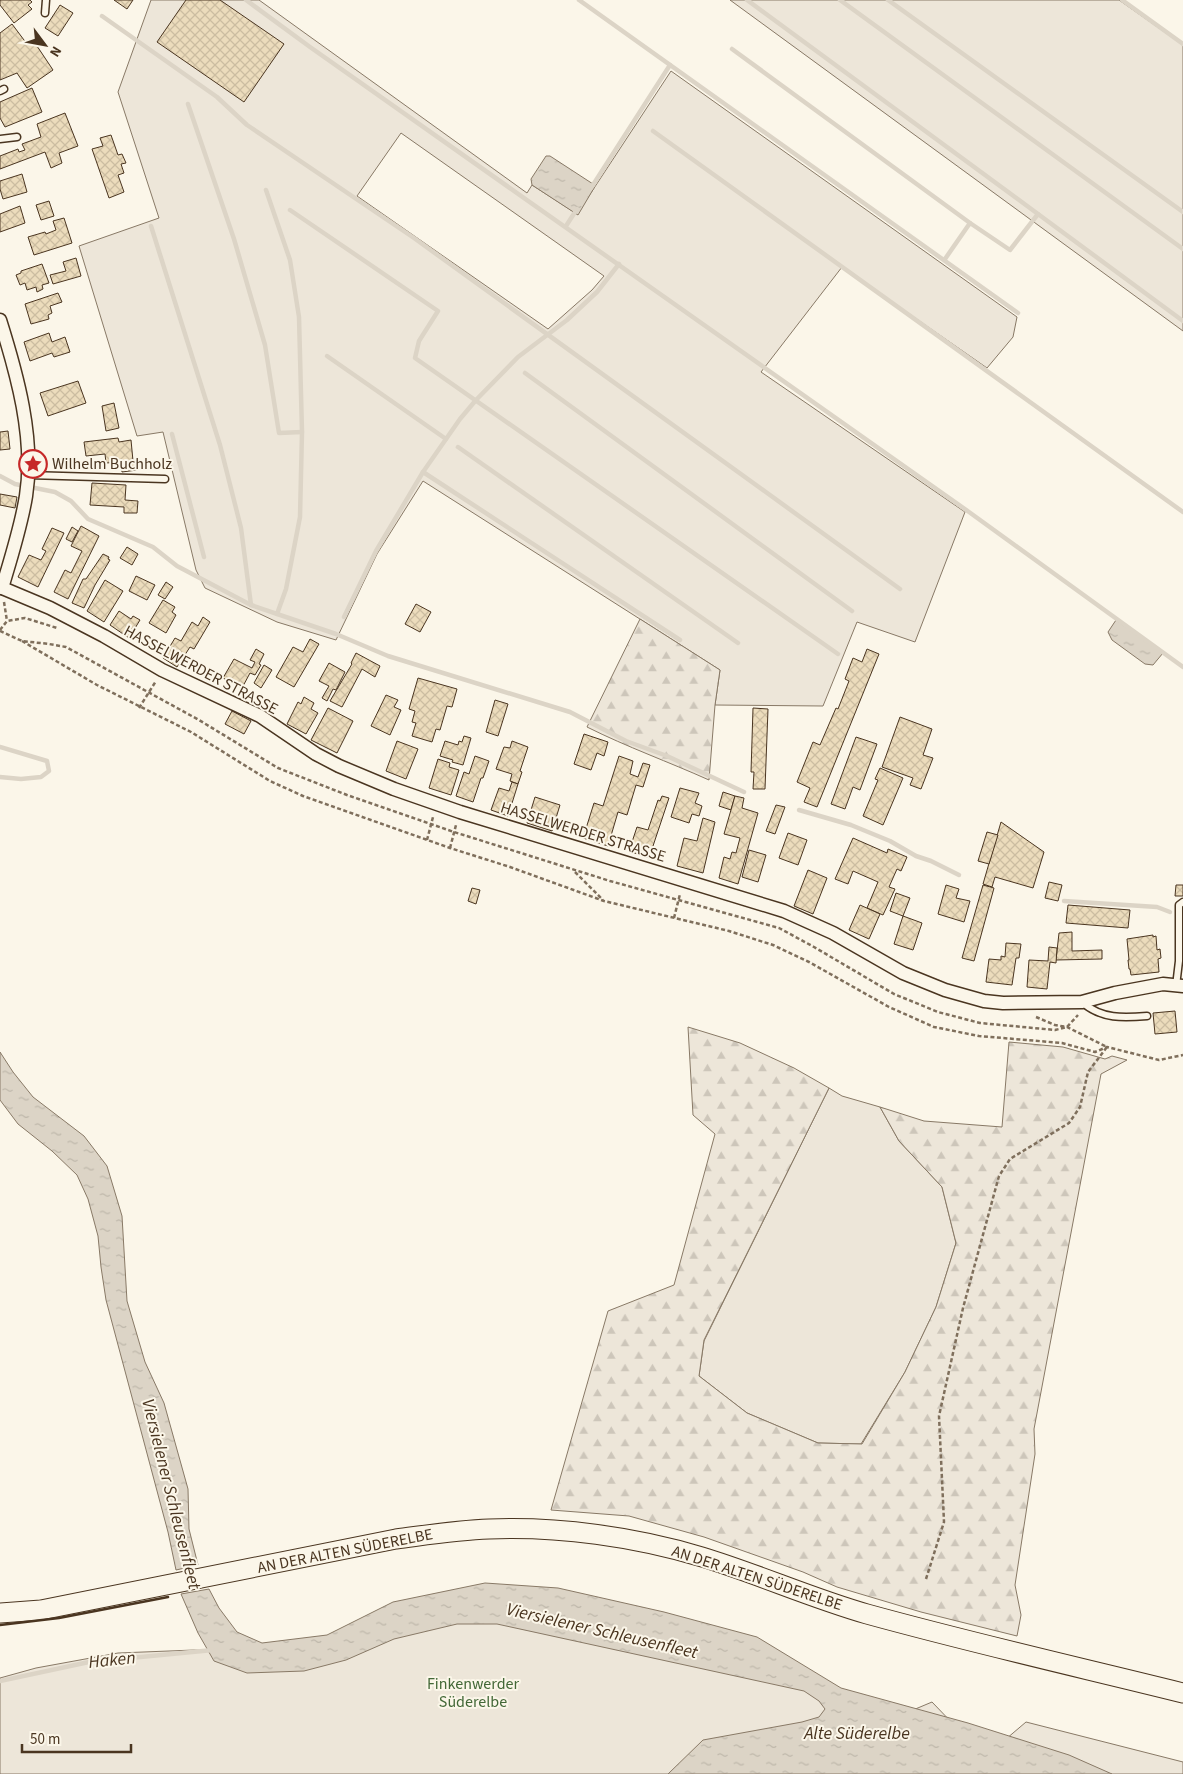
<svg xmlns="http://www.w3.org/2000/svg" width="1183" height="1774" viewBox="0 0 1183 1774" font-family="'Source Sans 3',sans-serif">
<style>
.green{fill:#ede6d9;stroke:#887966;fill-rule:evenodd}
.forest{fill:url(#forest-firs);stroke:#887966}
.water{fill:url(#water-ripples);stroke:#887966}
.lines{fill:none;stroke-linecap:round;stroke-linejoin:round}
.stream{stroke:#dcd4c6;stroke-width:4.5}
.building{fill:url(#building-cross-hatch);stroke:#4a3520}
.lane-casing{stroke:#4a3520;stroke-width:9}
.street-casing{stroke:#4a3520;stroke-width:15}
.secondary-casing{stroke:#4a3520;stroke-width:21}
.path{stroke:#7f6f5c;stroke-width:2.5;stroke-dasharray:4 2.5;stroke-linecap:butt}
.lane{stroke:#fbf6e9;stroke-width:6}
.street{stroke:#fbf6e9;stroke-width:12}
.secondary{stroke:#fbf6e9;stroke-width:19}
.wall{stroke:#4a3520;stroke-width:2.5}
.labels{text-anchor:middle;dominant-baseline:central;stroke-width:4;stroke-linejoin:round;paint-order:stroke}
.poi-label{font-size:16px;fill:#4a3520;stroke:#fbf6e9;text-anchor:start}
.street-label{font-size:16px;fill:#4a3520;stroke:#fbf6e9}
.park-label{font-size:16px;fill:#436837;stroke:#fbf6e9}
.water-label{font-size:18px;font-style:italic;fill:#4a3520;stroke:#fbf6e9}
</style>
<defs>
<pattern id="forest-firs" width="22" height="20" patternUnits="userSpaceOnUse" patternTransform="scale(1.25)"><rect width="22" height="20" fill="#ede6d9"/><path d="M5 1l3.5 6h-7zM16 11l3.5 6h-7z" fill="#cdc6ba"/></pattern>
<pattern id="water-ripples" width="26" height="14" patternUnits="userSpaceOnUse" patternTransform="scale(1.25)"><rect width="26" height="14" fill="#dcd4c6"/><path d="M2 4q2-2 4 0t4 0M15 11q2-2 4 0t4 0" fill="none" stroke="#beb7aa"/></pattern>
<pattern id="building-cross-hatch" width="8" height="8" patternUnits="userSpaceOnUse" patternTransform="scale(1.25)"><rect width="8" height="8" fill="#ecdcbc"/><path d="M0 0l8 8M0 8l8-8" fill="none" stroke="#ccbda1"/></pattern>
</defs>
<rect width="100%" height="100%" fill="#fbf6e9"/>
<!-- green -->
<g class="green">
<path d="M151,0H259L527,193L532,185L577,214L671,71L1017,317L1013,337L987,368L842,267L761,372L965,512L915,642L857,622L823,706L715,705L720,670L423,481L377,554L336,640L277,622L205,588L196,570L163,432L137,436L79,246L159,218L118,92ZM401,133L604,276L592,290L548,329L357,196Z"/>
<path d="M730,0H1119L1183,45V331Z"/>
<path d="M829,1088L842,1096L880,1107L899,1141L942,1187L956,1243L936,1307L905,1372L861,1444L818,1443L747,1413L699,1376L704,1341Z"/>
<path d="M465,1611L696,1648L894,1718L932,1702L957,1728L1006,1739L1026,1722L1183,1762V1774H0V1678L36,1668L118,1653L194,1650L227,1652L265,1661Z"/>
</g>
<!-- forest -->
<g class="forest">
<path d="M640,619L720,670L715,705L709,780C669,762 627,747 587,727Z"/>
<path d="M688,1027L740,1043L794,1068L829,1088L704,1340L699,1376L747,1413L818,1443L862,1444L905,1372L936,1307L956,1243L942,1187L899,1141L880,1107L924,1121L1002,1127L1009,1042L1063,1047L1105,1059L1112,1056L1127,1060L1101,1074L1034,1429L1035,1454L1015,1585L1021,1615L1017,1636L921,1612L837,1587L803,1572L704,1537L629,1516L551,1510L608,1311L674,1285L715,1134L693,1115Z"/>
</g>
<!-- water -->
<g class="water">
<path d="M546,156H550L593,184L594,188L578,215L532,185L531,179Z"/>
<path d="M1116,620L1163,653L1153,665L1145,664L1112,640L1108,632Z"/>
<path d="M0,1052L13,1072L33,1097L84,1136L107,1166L122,1216L127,1301L145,1362L164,1403L188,1489L189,1529L198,1565L176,1570L168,1532L106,1300L101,1267L98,1236L88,1199L77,1175L52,1151L18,1124L0,1100Z"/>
<path d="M485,1583L558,1588L664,1612L757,1637L841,1688L968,1723L1069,1755L1112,1774H668L703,1740L802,1722L819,1717L825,1709L819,1701L804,1691L497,1624H457L394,1639L346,1660L304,1671L247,1673L214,1661L198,1633L181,1594L209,1589L219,1608L237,1632L262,1643L327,1635L393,1602Z"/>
</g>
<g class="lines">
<!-- stream -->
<g class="stream">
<path d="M246,0L310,47L969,512L1183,667"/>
<path d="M579,0L1018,313"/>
<path d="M747,0L1038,214"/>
<path d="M840,0L1183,249"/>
<path d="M888,0L1183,212"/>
<path d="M1122,0L1183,44"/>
<path d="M102,16L217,97L247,125L414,238L900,589"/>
<path d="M732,49L970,223"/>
<path d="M188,104L234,239L265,345L279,433L302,432"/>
<path d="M653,131L1183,512"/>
<path d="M591,188L670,65"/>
<path d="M266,190L290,260L299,317L302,432L300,517L286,589L277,614"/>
<path d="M290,210L438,311L419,341L415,358L838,654"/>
<path d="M151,226L220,445L241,528L251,605"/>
<path d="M566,226L577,209"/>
<path d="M945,259L970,223L1010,250L1038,214L1183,321"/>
<path d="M327,356L446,439"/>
<path d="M525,373L852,611"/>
<path d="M172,434L204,557"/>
<path d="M458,447L738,643"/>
<path d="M423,472L680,640"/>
<path d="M0,476L15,484L55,492L71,501L88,519L153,547L177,566L251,605L336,634L388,656L570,712L626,741L667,756L744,792"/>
<path d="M344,617L376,551L423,472L460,419L476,400L518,357L567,320L597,292L619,264"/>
<path d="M0,747L47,761L49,771L41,777L21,779L0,777"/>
<path d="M799,810L851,825L890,841L916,856L931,861L959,875"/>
<path d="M1064,901L1157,907L1170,912"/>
<path d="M0,1681L89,1662L213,1650"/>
</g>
</g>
<!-- building -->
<g class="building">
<path d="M0,0H30L32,2L28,5L32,9L14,23L0,5Z"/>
<path d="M114,0H133L127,9Z"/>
<path d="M186,0H220L284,44L244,102L157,42Z"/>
<path d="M60,5L73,13L58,36L45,28Z"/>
<path d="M12,24L27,44L33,40L53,70L27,88L17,73L0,80V33Z"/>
<path d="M32,88L42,112L5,127L0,118V102Z"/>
<path d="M65,113L78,146L59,153L62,163L51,168L45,152L0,169V156L18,149L19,152L25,150L22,144L41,137L37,124Z"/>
<path d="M111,135L118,155L122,154L126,163L121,164L124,173L118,175L124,192L109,198L92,149L103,146L100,138Z"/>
<path d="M22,174L27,192L3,199L0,189V181Z"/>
<path d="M49,201L54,216L41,220L36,205Z"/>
<path d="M20,206L25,223L0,232V214Z"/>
<path d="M64,218L72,243L34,255L28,237L45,232L46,234L56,230L53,221Z"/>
<path d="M76,258L81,276L53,284L50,275L66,271L63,262Z"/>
<path d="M42,264L49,283L42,285L43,289L37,292L36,287L27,290L25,283L20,285L16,275L21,273V271Z"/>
<path d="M58,293L62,302L50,306L52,313L48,315L49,319L31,324L25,304Z"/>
<path d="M49,333L52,342L65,337L70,352L54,357L52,353L30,361L24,342Z"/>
<path d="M78,381L86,403L48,416L40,393Z"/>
<path d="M114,403L119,428L106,431L102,406Z"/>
<path d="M8,431L10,449L0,450V432Z"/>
<path d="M118,438L119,442L131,440L133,461L136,460L137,470L122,472L121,462L106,463L105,454L86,456L84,442Z"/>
<path d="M92,483L126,485L125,500L138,501L137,513H124V507L90,505Z"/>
<path d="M0,494L17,497L15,508L0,505Z"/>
<path d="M81,526L99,536L68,599L54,592L65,570L71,573L82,551L71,546Z"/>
<path d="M72,527L78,531L72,542L66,539Z"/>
<path d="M52,528L64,533L38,587L18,577L29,555L41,560L46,551L42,549Z"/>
<path d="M127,547L138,554L132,565L120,558Z"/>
<path d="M103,554L109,557L108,559L110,560L95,585L84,608L72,603L83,579H86Z"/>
<path d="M136,576L155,585L147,600L129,591Z"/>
<path d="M105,580L123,591L104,622L87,611Z"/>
<path d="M166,582L173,587L165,599L158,595Z"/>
<path d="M163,600L175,607L172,612L176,615L166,633L149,623Z"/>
<path d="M416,604L431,612L420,632L405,624Z"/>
<path d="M119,611L131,619L133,616L140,620L129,638L110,625Z"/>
<path d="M203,617L210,622L194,649L190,647L177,667L163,658L175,638L181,641L192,622L198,626Z"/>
<path d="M310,639L319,644L294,687L276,677L293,647L303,652Z"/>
<path d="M256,649L264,654L259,664L261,665L255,675L250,673L242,688L223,678L234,659L252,668L255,662L250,660Z"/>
<path d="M867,649L879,654L817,807L804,802L810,788L797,782L813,742L820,745L836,708L838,709L849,681L845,679L853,658L862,662Z"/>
<path d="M356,653L380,666L375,677L362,669L342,707L330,701L352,664L351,663Z"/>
<path d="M329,663L345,672L336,690L333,689L327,701L322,698L329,686L319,681Z"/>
<path d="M264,665L272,670L261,688L254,683Z"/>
<path d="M418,678L457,689L452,707L447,706L440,730L436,729L432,742L412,736L416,723L412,722L415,711L409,709Z"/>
<path d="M386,695L398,700L394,707L401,710L390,735L371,726Z"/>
<path d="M304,697L314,703L311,709L318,713L306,734L287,724L298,702L301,704Z"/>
<path d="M495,700L508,704L498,736L486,732Z"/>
<path d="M328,708L353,721L337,753L311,740Z"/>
<path d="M753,708L768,709L765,789H753L754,772H751Z"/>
<path d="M232,711L251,721L244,734L225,724Z"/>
<path d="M900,717L932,729L923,755L933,758L921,789L910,785L913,778L882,767Z"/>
<path d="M584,734L608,742L604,756L597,753L591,770L574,764Z"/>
<path d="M464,736L471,738L463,765L452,762L453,760L440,756L445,741L458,745L459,741L462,742Z"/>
<path d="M856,737L877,744L860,790L853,787L845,809L831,804Z"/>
<path d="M397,741L418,749L406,779L386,771Z"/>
<path d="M512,741L528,747L520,771L522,772L518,784L510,781L512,774L496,769L504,747L510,748Z"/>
<path d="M475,756L489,761L483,778H481L473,802L456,796L464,772L469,774Z"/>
<path d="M619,756L633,761L630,774L638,777L643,763L650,765L643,787L636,785L627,815L618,812L608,846L583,838L594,803L603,806Z"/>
<path d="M438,759L450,763L449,767L459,770L451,795L429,788Z"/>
<path d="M880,768L903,778L883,825L863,816L878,780L875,779Z"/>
<path d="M512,782L518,784L508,816L491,810L499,788L509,791Z"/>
<path d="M680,788L699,793L695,803L702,806L699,816L692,814L689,823L671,817Z"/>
<path d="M723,792L735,796L731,810L719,806Z"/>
<path d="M662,796L669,798L649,858L629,851L637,827L648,830L658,800L660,801Z"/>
<path d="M735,796L744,798L742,808L758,813L738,884L719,878L724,857L730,859L732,852L736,853L740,838L724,834Z"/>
<path d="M535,797L560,805L552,831L527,823Z"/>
<path d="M776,805L785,807L775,834L766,831Z"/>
<path d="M703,818L715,822L703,873L677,866L684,838L697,841Z"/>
<path d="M1001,822L1044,852L1033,888L995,877L992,887L983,884Z"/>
<path d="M987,832L998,835L989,864L978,861Z"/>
<path d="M788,833L807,840L798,865L779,858Z"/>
<path d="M853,838L887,853L888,849L907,857L901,871L897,869L889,887L895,889L883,915L867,908L878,882L853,871L848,884L835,879Z"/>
<path d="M749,850L766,855L758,882L742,877Z"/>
<path d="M808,870L827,878L813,914L794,906Z"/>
<path d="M1049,882L1062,885L1058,901L1045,898Z"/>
<path d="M946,885L959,889L956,898L970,901L964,922L938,914Z"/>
<path d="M983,885L994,888L974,961L962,958Z"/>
<path d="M1176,885H1183V896H1175Z"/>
<path d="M472,888L480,890L476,904L468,901Z"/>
<path d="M896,893L910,898L903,916L922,923L913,950L894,944L903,916L890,911Z"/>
<path d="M860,905L880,914L869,939L849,930Z"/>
<path d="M1068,905L1130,910L1128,928L1066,923Z"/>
<path d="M1072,932V951L1102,950V959L1056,960L1059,933Z"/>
<path d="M1153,935V937L1156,936L1157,950L1160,949L1161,958L1158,959L1159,972L1131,975L1130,969H1129L1128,960H1129L1127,939Z"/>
<path d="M1006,943L1021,944L1019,958H1016L1012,985L986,982L989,959L1001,960V956L1005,957Z"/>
<path d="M1049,947L1057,948L1056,963L1050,962L1047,989L1027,987L1029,960L1048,961Z"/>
<path d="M1175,1011L1177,1032L1155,1034L1153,1013Z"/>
</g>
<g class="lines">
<defs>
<g id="lane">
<path d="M45,13L46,0"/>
<path d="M0,91L4,89"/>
<path d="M0,139L17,137"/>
<path d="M28,475L165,479"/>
<path d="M1176,986L1179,961V905L1183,902"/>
<path d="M1083,1003C1102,1019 1123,1018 1147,1016"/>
</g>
<g id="street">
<path d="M0,320C17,374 35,438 26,496C21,527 11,558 2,588"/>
<path d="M0,587L50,608L104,636L162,670L260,716L316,754L339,766L394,789L460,812L784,911L833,933L903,973L945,990L984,1001L1003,1003L1082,1002L1115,993L1163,984L1183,986"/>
</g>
<path id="secondary" d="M0,1613L41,1610L396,1539C427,1535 458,1530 489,1529C558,1526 636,1537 702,1557C758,1574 811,1598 867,1614C972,1643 1078,1667 1183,1693"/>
</defs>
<!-- lane casing -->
<use href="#lane" class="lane-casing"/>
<!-- street casing -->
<use href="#street" class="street-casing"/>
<!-- secondary casing -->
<use href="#secondary" class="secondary-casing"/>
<!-- path -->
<g class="path">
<path d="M4,602L7,621"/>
<path d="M0,630L7,621L25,618L57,628"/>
<path d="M0,631L22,641L49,644L66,647L199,720L278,768L347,795L454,832L610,881L779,928L814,947L894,994L938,1012L980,1023L1055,1030L1067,1027L1078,1015"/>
<path d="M22,641L97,685L191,732L270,781L303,796L450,848L510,867L604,901L729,931L773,945L809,962L889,1007L934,1027L979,1036L1062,1043L1095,1052L1107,1047L1159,1060L1183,1055"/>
<path d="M139,708L156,681"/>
<path d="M427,840L433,817"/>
<path d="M450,848L456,825"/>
<path d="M575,872L603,900"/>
<path d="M674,918L680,894"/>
<path d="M926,1579L944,1522L939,1416L963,1308L999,1176L1010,1159L1069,1123L1080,1107L1088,1072L1107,1047L1067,1027L1055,1025L1036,1017"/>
</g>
<!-- lane -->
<use href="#lane" class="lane"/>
<!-- street -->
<use href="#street" class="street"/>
<!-- secondary -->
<use href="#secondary" class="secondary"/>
<!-- wall -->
<path class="wall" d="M0,1625L59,1618L168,1597"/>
</g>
<!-- icons -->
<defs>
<symbol id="sight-ring" viewBox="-11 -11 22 22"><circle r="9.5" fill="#fbf6e9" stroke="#c62828" stroke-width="1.5"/><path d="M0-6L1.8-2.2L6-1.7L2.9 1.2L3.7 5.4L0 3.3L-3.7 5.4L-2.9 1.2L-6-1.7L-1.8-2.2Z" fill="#c62828"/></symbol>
</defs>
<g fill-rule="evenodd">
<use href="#sight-ring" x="17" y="448" width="32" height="32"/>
</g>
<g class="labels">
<!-- poi labels -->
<g class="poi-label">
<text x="52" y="464">Wilhelm Buchholz</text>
</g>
<!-- street labels -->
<g class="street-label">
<text transform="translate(201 670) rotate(28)">HASSELWERDER STRASSE</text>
<text transform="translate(583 832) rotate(17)">HASSELWERDER STRASSE</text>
<text transform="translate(345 1551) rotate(-11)">AN DER ALTEN SÜDERELBE</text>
<text transform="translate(757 1578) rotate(18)">AN DER ALTEN SÜDERELBE</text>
</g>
<!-- park labels -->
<g class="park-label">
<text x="473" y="1684">Finkenwerder<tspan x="473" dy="18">Süderelbe</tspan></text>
</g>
<!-- water labels -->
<g class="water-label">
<text transform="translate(171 1494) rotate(76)">Viersielener Schleusenfleet</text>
<text transform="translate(602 1631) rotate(13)">Viersielener Schleusenfleet</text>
<text transform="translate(112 1660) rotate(-6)">Haken</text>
<text x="857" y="1733">Alte Süderelbe</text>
</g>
</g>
<!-- north arrow -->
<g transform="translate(45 45) rotate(122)" stroke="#fbf6e9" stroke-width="4" paint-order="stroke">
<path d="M0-4L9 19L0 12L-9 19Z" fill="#4a3520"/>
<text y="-8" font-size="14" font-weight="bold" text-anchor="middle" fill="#4a3520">N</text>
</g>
<!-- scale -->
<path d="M22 1744v8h109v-8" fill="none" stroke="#4a3520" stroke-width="2.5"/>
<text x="30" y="1744" font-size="15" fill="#4a3520" stroke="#fbf6e9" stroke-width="4" paint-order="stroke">50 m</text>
</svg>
